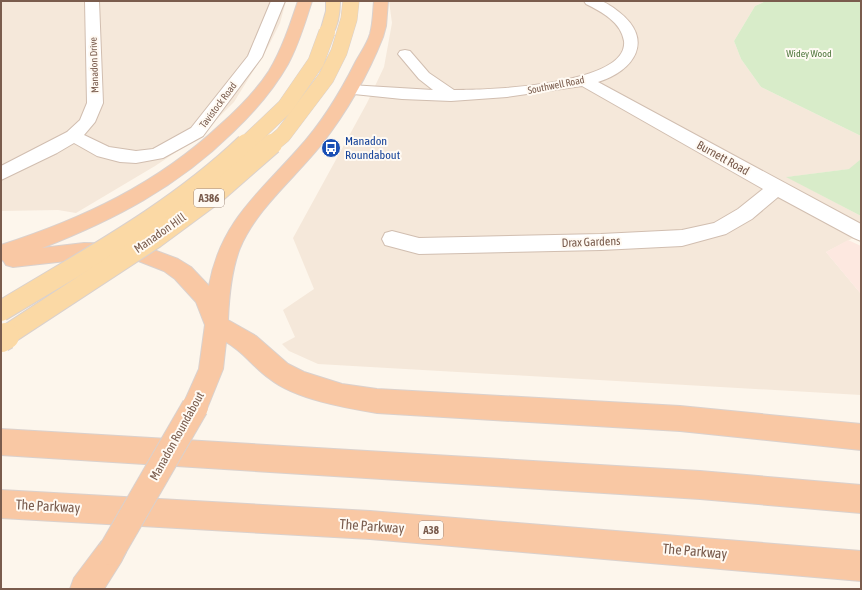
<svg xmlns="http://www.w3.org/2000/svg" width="862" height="590" viewBox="0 0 862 590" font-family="'Asap Condensed',sans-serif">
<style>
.residential{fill:#f5e8da}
.commercial{fill:#fde8e0}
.green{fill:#d8ecc9}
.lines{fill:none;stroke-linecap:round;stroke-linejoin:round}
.minor-casing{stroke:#d1beb0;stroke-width:2}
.primary-casing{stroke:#dad1cd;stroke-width:2}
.trunk-casing{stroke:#dad1cd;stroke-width:2}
.minor{fill:#fff;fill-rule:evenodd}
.primary{fill:#fbd9a5;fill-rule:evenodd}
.trunk{fill:#f9c8a4;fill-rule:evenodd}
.primary-bridge-far2-casing{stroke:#dad1cd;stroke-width:17;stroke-linecap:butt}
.primary-bridge-far1-casing{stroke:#dad1cd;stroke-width:22;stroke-linecap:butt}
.primary-bridge-casing{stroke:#dad1cd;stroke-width:28;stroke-linecap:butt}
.trunk-bridge-casing{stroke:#dad1cd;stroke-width:28;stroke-linecap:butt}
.primary-bridge-far2{stroke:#fbd9a5;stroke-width:16}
.primary-bridge-far1{stroke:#fbd9a5;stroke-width:20}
.primary-bridge{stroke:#fbd9a5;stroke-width:26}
.trunk-bridge{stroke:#f9c8a4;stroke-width:26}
.labels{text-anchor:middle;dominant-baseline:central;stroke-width:4;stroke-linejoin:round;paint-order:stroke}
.far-park-label{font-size:10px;fill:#537a41;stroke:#fffaf3}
.far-street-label{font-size:10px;fill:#7a5c4d;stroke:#fffaf3}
.shield{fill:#fffaf3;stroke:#a28b7f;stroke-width:1}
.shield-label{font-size:11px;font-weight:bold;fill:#7a5c4d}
.transit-label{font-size:12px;fill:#164399;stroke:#fffaf3;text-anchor:start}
.street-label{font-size:12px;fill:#7a5c4d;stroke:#fffaf3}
.near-street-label{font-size:14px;fill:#7a5c4d;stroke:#fffaf3}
</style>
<rect width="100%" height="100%" fill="#fdf6ec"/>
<!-- residential -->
<g class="residential">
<path d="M1,1H286L280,23L268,47L234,102L199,137L155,166L76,213L58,210L1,211Z"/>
<path d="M389,1H766L755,6L734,41L741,59L761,87L861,136V159L850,169L787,177L861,216V234L826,252L861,294V395L318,364L289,351L282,344L295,337L283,310L314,289L293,238L367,103L384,67L392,23Z"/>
</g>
<!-- commercial -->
<path class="commercial" d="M848,240L861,246V294L826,252Z"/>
<!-- green -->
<g class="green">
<path d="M766,1H861V136L761,87L741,59L734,41L755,6Z"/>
<path d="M861,159V216L786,177L849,169Z"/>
</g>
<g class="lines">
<defs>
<g id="minor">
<path d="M85,1H99L103,103L95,122L84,135L109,147L136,151L153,149L191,128L248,56L271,1H285L262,57L203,136L163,158L136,163L120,162L97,156L74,143L57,153L1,180V166L67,132L80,120L87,103Z"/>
<path d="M584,1C589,1 595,0 600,1C606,2 614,8 619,12C655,40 634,71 598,82L861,224V241L854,238L778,197L752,219L726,234L682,246L601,250L419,254L385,245L382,239L385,233L392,231L419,238L601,234L682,230L714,223L738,209L763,189L582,86L507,97L451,101L402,99L344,93L342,90L344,87L350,85L433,90L419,79L398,54L400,51L405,50L410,51L429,73L454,90C483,90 629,86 624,41C621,22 602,12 586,4Z"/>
</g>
<path id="primary" d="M326,1H340C340,12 338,26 332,35L327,36L322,35L320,32L326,11Z"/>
<g id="trunk">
<path d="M298,1H312C305,22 299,44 288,64C274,89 254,112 233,132C177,187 114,220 42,248L84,243L138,244L178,259L191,267L209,286C220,223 258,194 298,149C322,123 340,93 356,61C361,52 367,44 370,34C373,23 373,12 374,1H388L386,26L383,37C368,75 346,113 321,145C294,179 257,208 240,248C231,271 229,296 228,320L256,336L288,364L304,372L342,384L377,389L680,406L861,424V450L680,431L377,413C346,408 295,399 270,379C253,367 245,353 226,342L223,369L204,416L195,419L186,416L182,407L199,369L205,325L196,302L175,279L164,271L136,260L84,259L13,267L6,265L3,260L1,261V245C82,219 157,184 220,125C238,109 256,91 269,71C282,49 290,25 298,1Z"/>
<path d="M1,429L700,471L861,485V513L700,499L1,455Z"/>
<path d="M1,490L370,511L861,551V581L370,539L1,518Z"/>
<path d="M111,537L121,542L126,552L121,562L104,589H70L74,578L101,542Z"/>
</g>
</defs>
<!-- minor casing -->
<use href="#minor" class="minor-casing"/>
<!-- primary casing -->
<use href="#primary" class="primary-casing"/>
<!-- trunk casing -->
<use href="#trunk" class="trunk-casing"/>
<!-- minor -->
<use href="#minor" class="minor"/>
<!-- primary -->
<use href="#primary" class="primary"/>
<!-- trunk -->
<use href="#trunk" class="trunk"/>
<defs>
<g id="primary-bridge-far2">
<path d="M245,145L285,107L316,62L327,32"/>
<path d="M271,145L283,135L326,78L339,52L349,19L351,1"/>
</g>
<g id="primary-bridge-far1">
<path d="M1,311C85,260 174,213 246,144"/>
<path d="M4,337L155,238L216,193L272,144"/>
</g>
<path id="primary-bridge" d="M1,339L6,336"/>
<path id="trunk-bridge" d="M111,552L195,407"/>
</defs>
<!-- primary-bridge-far2 casing -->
<use href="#primary-bridge-far2" class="primary-bridge-far2-casing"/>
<!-- primary-bridge-far1 casing -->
<use href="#primary-bridge-far1" class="primary-bridge-far1-casing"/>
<!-- primary-bridge casing -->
<use href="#primary-bridge" class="primary-bridge-casing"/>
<!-- trunk-bridge casing -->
<use href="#trunk-bridge" class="trunk-bridge-casing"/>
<!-- primary-bridge-far2 -->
<use href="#primary-bridge-far2" class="primary-bridge-far2"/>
<!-- primary-bridge-far1 -->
<use href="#primary-bridge-far1" class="primary-bridge-far1"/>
<!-- primary-bridge -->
<use href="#primary-bridge" class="primary-bridge"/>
<!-- trunk-bridge -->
<use href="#trunk-bridge" class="trunk-bridge"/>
</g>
<!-- icons -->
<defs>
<symbol id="bus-disc" viewBox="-11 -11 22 22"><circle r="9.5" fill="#1a4fb4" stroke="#fffaf3"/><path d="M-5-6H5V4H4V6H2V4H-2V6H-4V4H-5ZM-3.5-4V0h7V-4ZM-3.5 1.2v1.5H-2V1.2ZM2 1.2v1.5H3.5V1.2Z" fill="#fff"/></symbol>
</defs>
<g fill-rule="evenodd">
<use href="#bus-disc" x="320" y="137" width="22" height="22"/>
</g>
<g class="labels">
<!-- far-park labels -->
<g class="far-park-label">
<text x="809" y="53">Widey Wood</text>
</g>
<!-- far-street labels -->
<g class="far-street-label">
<text transform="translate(94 65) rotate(-92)">Manadon Drive</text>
<text transform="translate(556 85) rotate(-11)">Southwell Road</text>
<text transform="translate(218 105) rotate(-53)">Tavistock Road</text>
</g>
<!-- shield labels -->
<g class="shield">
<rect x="194" y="189" width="30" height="18" rx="3"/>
<rect x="419" y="521" width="24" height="18" rx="3"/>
</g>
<g class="shield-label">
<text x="209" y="198">A386</text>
<text x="431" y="530">A38</text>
</g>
<!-- transit labels -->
<g class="transit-label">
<text x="345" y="141">Manadon<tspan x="345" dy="14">Roundabout</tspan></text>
</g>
<!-- street labels -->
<g class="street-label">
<text transform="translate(723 158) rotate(29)">Burnett Road</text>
<text transform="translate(160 233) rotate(-35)">Manadon Hill</text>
<text transform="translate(591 242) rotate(-2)">Drax Gardens</text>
<text transform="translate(177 436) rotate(-61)">Manadon Roundabout</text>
</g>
<!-- near-street labels -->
<g class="near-street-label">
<text transform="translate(48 506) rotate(3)">The Parkway</text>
<text transform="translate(372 526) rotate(4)">The Parkway</text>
<text transform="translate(695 551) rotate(5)">The Parkway</text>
</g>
</g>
<!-- border -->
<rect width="862" height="590" fill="none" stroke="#7a5c4d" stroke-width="4"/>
</svg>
